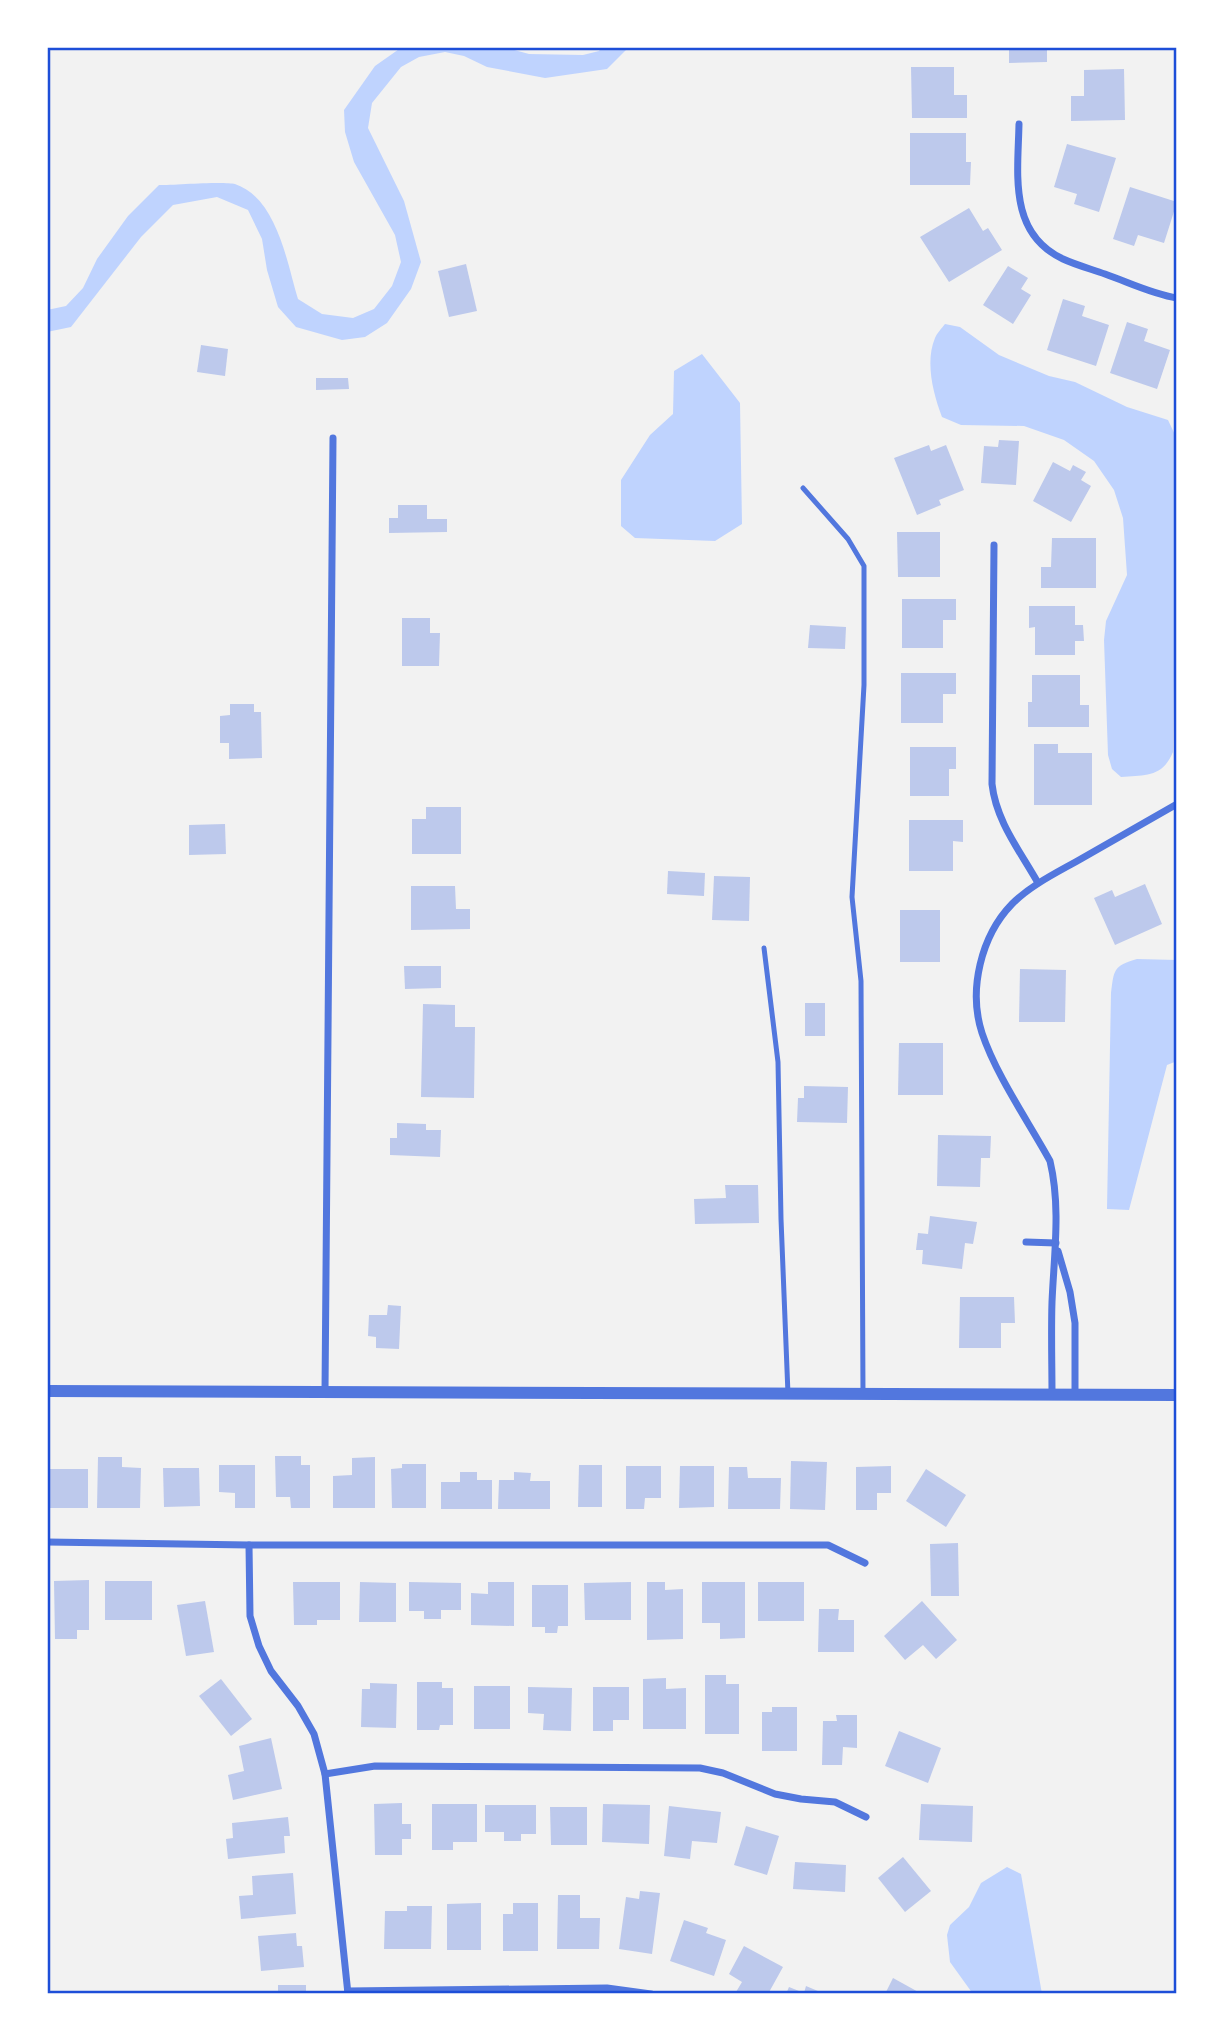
<svg xmlns="http://www.w3.org/2000/svg" width="1224" height="2041" viewBox="0 0 1224 2041" font-family="Figtree,sans-serif">
<style>
.water{fill:#bfd3fe}
.building{fill:#bdc9ec}
.lines{fill:none;stroke-linecap:round;stroke-linejoin:round}
.service{stroke:#5277de;stroke-width:5}
.minor{stroke:#5277de;stroke-width:7}
.tertiary{stroke:#5277de;stroke-width:12}
.neatline{fill:none;stroke:#1d4ed8;stroke-width:2.5}
</style>
<rect width="100%" height="100%" fill="#f2f2f2"/>
<!-- water -->
<g class="water">
<path d="M402,47H503L529,54L583,55L599,51L602,47H629L607,69L545,78L487,67L464,56L445,52L419,57L401,67L372,103L368,128L404,201L421,262L411,289L387,323L365,337L342,340L296,327L278,307L267,270L262,239L248,210L217,197L173,205L141,237L71,327L47,332V310L66,306L83,288L97,259L128,216L159,185C174,185 224,181 235,184C277,198 287,263 298,299L322,314L353,318L374,309L392,286L401,262L395,235L354,162L345,132L344,110L375,66Z"/>
<path d="M945,324L960,327L999,355L1049,376L1075,382L1127,407L1168,420L1177,439L1173,752C1162,778 1145,775 1121,777L1112,769L1108,755L1104,640L1106,621L1127,575L1123,518L1114,490L1094,461L1064,440L1024,426L961,425L942,417C933,393 925,362 935,338C937,333 942,328 945,324Z"/>
<path d="M702,354L740,403L742,524L715,541L635,538L621,526V480L650,435L673,414L674,371Z"/>
<path d="M1137,959L1177,960V1061L1167,1065L1129,1210L1107,1209L1111,993C1114,970 1113,966 1137,959Z"/>
<path d="M1007,1867L1021,1874L1042,1994H973L950,1962L947,1935L950,1925L969,1907L981,1883Z"/>
</g>
<!-- building -->
<g class="building">
<path d="M1009,47H1047V62L1009,63Z"/>
<path d="M911,67H954V95H967V118H912Z"/>
<path d="M1124,69L1125,120L1071,121V96H1084V70Z"/>
<path d="M910,133H966V162H971L970,185H910Z"/>
<path d="M1067,144L1116,158L1099,212L1074,204L1077,194L1054,187Z"/>
<path d="M1130,187L1177,202L1164,243L1138,235L1134,246L1113,239Z"/>
<path d="M969,208L983,231L988,228L1002,250L949,282L920,237Z"/>
<path d="M466,264L477,311L449,317L438,271Z"/>
<path d="M1008,266L1028,278L1021,289L1031,295L1013,324L983,305Z"/>
<path d="M1063,299L1085,306L1082,316L1109,325L1096,366L1047,350Z"/>
<path d="M1127,322L1148,329L1144,341L1170,350L1157,389L1110,373Z"/>
<path d="M201,345L228,349L225,376L197,372Z"/>
<path d="M316,378H348L349,389L316,390Z"/>
<path d="M999,440L1019,441L1016,485L981,483L984,446L998,447Z"/>
<path d="M929,445L931,451L946,445L964,490L939,500L941,505L917,515L894,458Z"/>
<path d="M1053,462L1070,471L1073,465L1086,472L1081,480L1091,486L1071,522L1033,501Z"/>
<path d="M398,505H427V519H447V532L389,533V518H398Z"/>
<path d="M897,532H940V577H898Z"/>
<path d="M1052,538H1096V588H1041V567H1051Z"/>
<path d="M902,599H956V620H943V648H902Z"/>
<path d="M1029,606H1075V625H1083L1084,641H1075V655H1035V627L1029,628Z"/>
<path d="M402,618H430V633H440L439,666H402Z"/>
<path d="M810,625L846,627L845,649L808,648Z"/>
<path d="M901,673H956V694H943V723H901Z"/>
<path d="M1032,675H1080V705H1089V727H1028V702H1032Z"/>
<path d="M230,704H254V712H261L262,758L229,759V743H220V716L230,715Z"/>
<path d="M1034,744H1058V753H1092V805H1034Z"/>
<path d="M910,747H956V769H949V796H910Z"/>
<path d="M426,807H461V854H412V819H426Z"/>
<path d="M909,820H963V842L953,841V871H909Z"/>
<path d="M225,824L226,854L189,855V825Z"/>
<path d="M668,871L705,873L704,896L667,894Z"/>
<path d="M714,876L750,877L749,921L712,920Z"/>
<path d="M1145,884L1162,924L1115,945L1094,898L1112,890L1115,897Z"/>
<path d="M411,886H455L456,909H470V929L411,930Z"/>
<rect x="900" y="910" width="40" height="52"/>
<path d="M404,966H441V988L405,989Z"/>
<path d="M1020,969L1066,970L1065,1022H1019Z"/>
<rect x="805" y="1003" width="20" height="33"/>
<path d="M423,1004L455,1005V1027H475L474,1098L421,1097Z"/>
<path d="M899,1043H943V1095H898Z"/>
<path d="M804,1086L848,1087L847,1123L797,1122L798,1098H804Z"/>
<path d="M397,1123L426,1124V1130H441L440,1157L390,1155V1138H397Z"/>
<path d="M938,1135L991,1136L990,1158H981L980,1187L937,1186Z"/>
<path d="M725,1185H758L759,1223L695,1224L694,1199L726,1198Z"/>
<path d="M930,1216L977,1222L973,1244L965,1243L962,1269L922,1264L923,1250H916L918,1233L928,1234Z"/>
<path d="M960,1297H1014L1015,1323H1001V1348H959Z"/>
<path d="M388,1305L401,1306L399,1349L376,1348V1337L368,1336L369,1315H387Z"/>
<path d="M275,1456H301V1465H310V1508H291L290,1497H276Z"/>
<path d="M98,1457H122V1467L141,1468L140,1508H97Z"/>
<path d="M375,1457V1508H333V1476L352,1475V1458Z"/>
<path d="M791,1461L827,1462L825,1510L790,1509Z"/>
<path d="M402,1464H426V1508H392L391,1469L402,1468Z"/>
<path d="M219,1465H255V1508H235V1493L219,1492Z"/>
<path d="M579,1465H602V1507H578Z"/>
<path d="M626,1466H661V1498H645L644,1509H626Z"/>
<path d="M680,1466H714V1507L679,1508Z"/>
<path d="M891,1466V1493H877V1510H856V1467Z"/>
<path d="M729,1467H747L748,1478H781L780,1509H728Z"/>
<path d="M163,1468H199L200,1506L164,1507Z"/>
<rect x="47" y="1469" width="41" height="39"/>
<path d="M926,1469L966,1495L946,1527L906,1501Z"/>
<path d="M460,1472H477V1480H492V1509H441V1482H460Z"/>
<path d="M514,1472L531,1473L530,1481H550V1509H498L499,1480H514Z"/>
<path d="M958,1543L959,1596H931L930,1544Z"/>
<path d="M89,1580V1630H77V1639H55L54,1581Z"/>
<rect x="105" y="1581" width="47" height="39"/>
<path d="M293,1582H340V1620H317V1625H294Z"/>
<path d="M360,1582L396,1583V1622H359Z"/>
<path d="M409,1582L461,1583V1610H441V1619H424V1611H409Z"/>
<path d="M488,1582H514V1626L471,1625V1593L488,1594Z"/>
<path d="M631,1582V1620H585L584,1583Z"/>
<path d="M647,1582H665V1590L683,1589V1639L647,1640Z"/>
<path d="M702,1582H745V1638L720,1639V1623H702Z"/>
<rect x="758" y="1582" width="46" height="39"/>
<path d="M532,1585H568V1626H558L557,1633H545V1627H532Z"/>
<path d="M205,1601L214,1652L186,1656L177,1605Z"/>
<path d="M922,1601L957,1640L936,1659L923,1645L905,1660L884,1636Z"/>
<path d="M819,1609H839L838,1620H854V1652H818Z"/>
<path d="M705,1675H726V1684H739V1734H705Z"/>
<path d="M666,1678V1689L686,1688V1729H643V1679Z"/>
<path d="M221,1679L252,1719L231,1736L199,1696Z"/>
<path d="M417,1682H442V1688H453V1725H440L439,1730H417Z"/>
<path d="M370,1683L397,1684L396,1728L361,1727L362,1689H370Z"/>
<rect x="474" y="1686" width="36" height="43"/>
<path d="M528,1687L572,1688L571,1731L543,1730L544,1714L528,1713Z"/>
<path d="M593,1687H629V1720H613V1731H593Z"/>
<path d="M772,1707H797V1751H762V1712H772Z"/>
<path d="M836,1715H857V1748L843,1747L842,1765H822L823,1721H837Z"/>
<path d="M899,1731L941,1748L928,1783L885,1766Z"/>
<path d="M271,1738L282,1789L233,1800L228,1775L244,1771L239,1746Z"/>
<path d="M402,1803V1824H411V1839H402V1855H375L374,1804Z"/>
<path d="M432,1804H477V1842H453V1850H432Z"/>
<path d="M603,1804L650,1805L649,1844L602,1842Z"/>
<path d="M921,1804L973,1806L972,1842L919,1840Z"/>
<path d="M485,1805H536V1834H521V1841H504V1832H485Z"/>
<path d="M669,1806L721,1812L717,1843L692,1841L690,1859L664,1856Z"/>
<path d="M550,1807H587V1845H551Z"/>
<path d="M288,1817L290,1836H284L285,1853L228,1859L226,1839L233,1838L232,1823Z"/>
<path d="M746,1826L779,1836L767,1875L734,1865Z"/>
<path d="M903,1857L931,1891L905,1912L878,1878Z"/>
<path d="M795,1862L846,1865L845,1892L793,1889Z"/>
<path d="M293,1873L296,1914L241,1919L239,1896L253,1895L252,1876Z"/>
<path d="M640,1891L660,1893L652,1954L619,1949L626,1897L639,1899Z"/>
<path d="M558,1895H580V1918H600L599,1949H557Z"/>
<path d="M481,1903V1950H447V1904Z"/>
<path d="M513,1903H538V1951H503V1914H513Z"/>
<path d="M407,1906H432L431,1949H384L385,1911H407Z"/>
<path d="M684,1920L708,1928L706,1933L726,1940L714,1976L670,1961Z"/>
<path d="M296,1933L297,1946H302L304,1967L261,1971L258,1936Z"/>
<path d="M744,1946L783,1967L768,1994L736,1992L742,1982L729,1974Z"/>
<path d="M893,1978L922,1994H885Z"/>
<rect x="278" y="1985" width="28" height="9"/>
<path d="M806,1986L825,1994H786L789,1987L804,1993Z"/>
</g>
<g class="lines">
<!-- service -->
<g class="service">
<path d="M803,488L848,539L864,566V685L852,897L861,981L863,1394"/>
<path d="M764,948L778,1062L781,1219L788,1394"/>
</g>
<!-- minor -->
<g class="minor">
<path d="M1019,124C1018,174 1008,233 1063,259C1076,265 1091,269 1105,274C1128,282 1152,294 1177,298"/>
<path d="M994,545L992,784C996,821 1020,851 1038,883"/>
<path d="M1026,1242L1056,1243"/>
<path d="M1058,1251L1070,1292L1075,1323V1395"/>
<path d="M325,1392L333,438"/>
<path d="M1052,1395C1052,1364 1051,1333 1052,1302C1054,1255 1061,1207 1050,1161C1028,1121 996,1075 982,1033C968,990 981,936 1012,904C1031,885 1056,873 1079,860C1112,841 1144,823 1177,804"/>
<path d="M47,1542L249,1545H828L865,1563"/>
<path d="M249,1545L250,1616L259,1646L271,1671L298,1706L314,1734L325,1774L348,1994"/>
<path d="M325,1774L375,1766L700,1768L723,1773L775,1794L801,1799L835,1802L866,1817"/>
<path d="M348,1991L607,1988L651,1994"/>
</g>
<!-- tertiary -->
<path class="tertiary" d="M47,1391L1177,1395"/>
</g>
<!-- border -->
<rect width="1224" height="2041" fill="none" stroke="#ffffff" stroke-width="98"/>
<rect x="49" y="49" width="1126" height="1943" class="neatline"/>
</svg>
